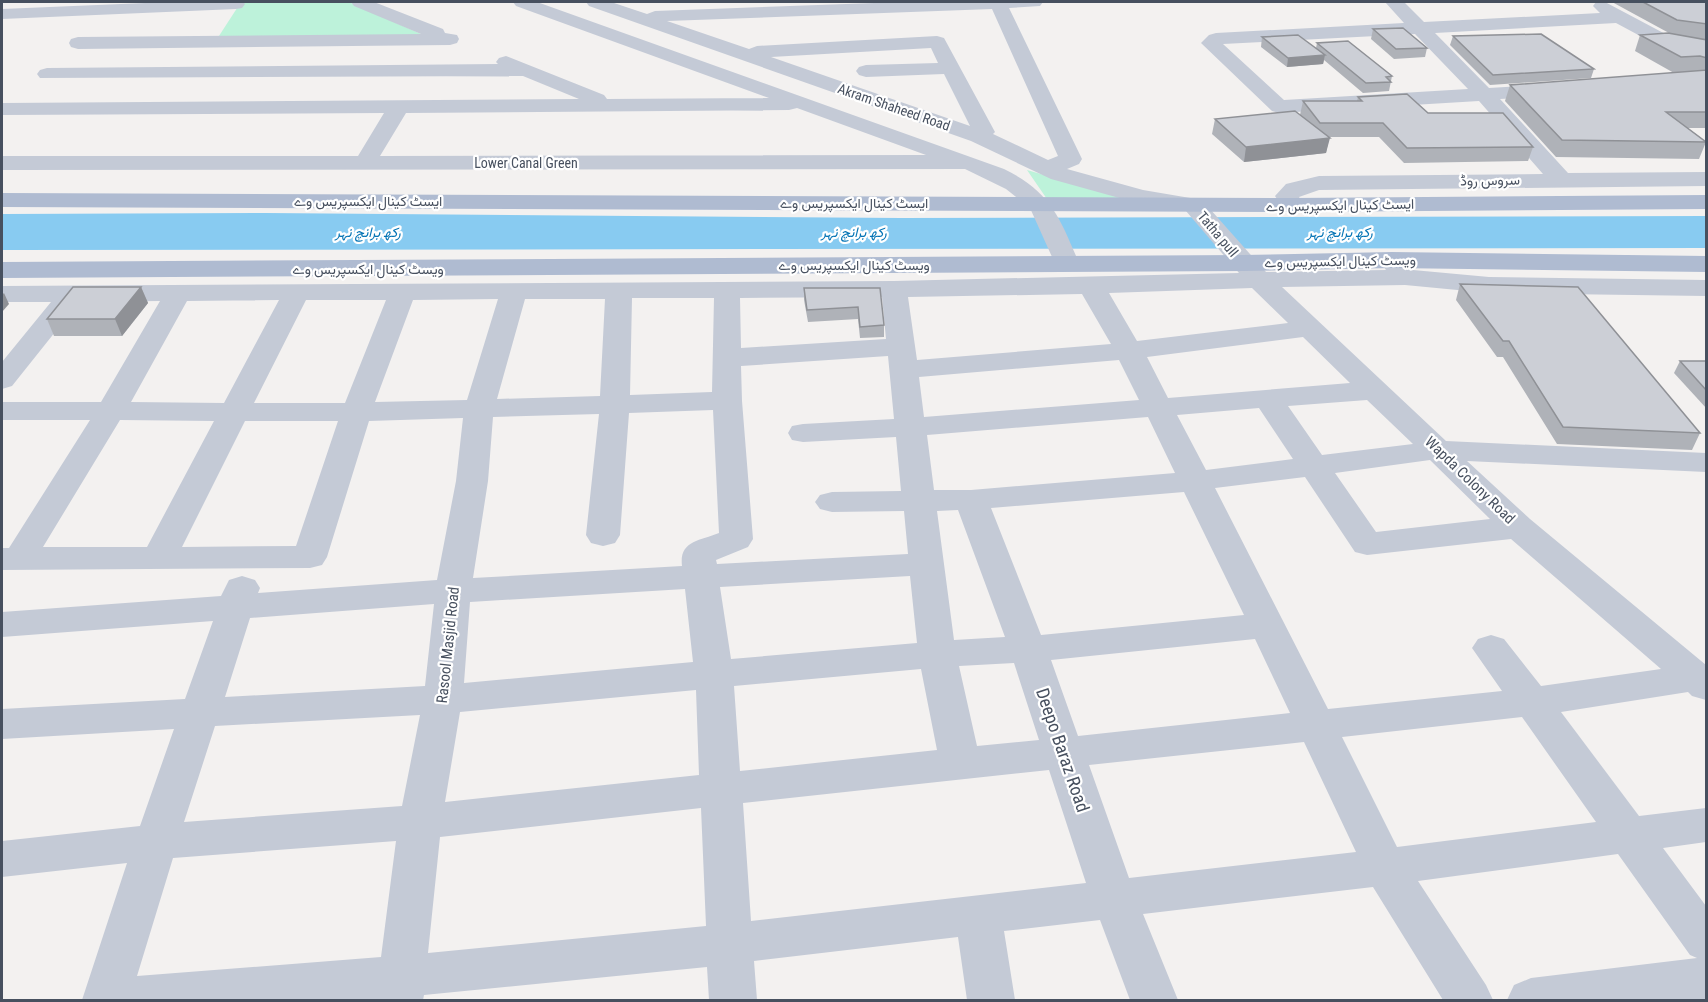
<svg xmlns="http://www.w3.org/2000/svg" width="1708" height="1002" viewBox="0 0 1708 1002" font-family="'Roboto Condensed',Vazirmatn,sans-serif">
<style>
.green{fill:#bdf2da}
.water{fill:#88cbf1}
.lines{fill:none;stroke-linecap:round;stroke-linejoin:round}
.minor{fill:#c4cad6;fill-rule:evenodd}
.major{fill:#afbbd1;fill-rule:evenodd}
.wall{fill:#afb2b8}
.shaded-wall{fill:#8f9196}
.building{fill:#cccfd6;stroke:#8f9196;stroke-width:1.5}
.labels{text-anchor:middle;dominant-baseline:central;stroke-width:4.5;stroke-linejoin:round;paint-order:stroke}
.far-street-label{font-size:14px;fill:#47505f;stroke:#fff}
.far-water-label{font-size:14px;font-style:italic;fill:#0474b5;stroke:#fff}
.street-label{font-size:15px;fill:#47505f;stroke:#fff}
.near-street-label{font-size:18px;fill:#47505f;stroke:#fff}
</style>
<rect width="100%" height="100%" fill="#f3f1f0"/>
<!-- green -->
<g class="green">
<path d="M241,2H349L430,38L217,39Z"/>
<path d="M1027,170L1130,200L1049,202Z"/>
</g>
<!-- water -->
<path class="water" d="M266,213L901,218L1706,216V248L2,250V214Z"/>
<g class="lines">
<!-- minor -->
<g class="minor">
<path d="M169,2H243L245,4L242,8L236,9L2,19V9Z"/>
<path d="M351,2H374L443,29L445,33L457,35L459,39L457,43L450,45L78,49L71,47L69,43L71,39L78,37L421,34L354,6Z"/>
<path d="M513,2H537L1004,169C1051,192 1060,218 1079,263L1075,268L1066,271L1057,268L1030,208L1006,189L965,169L2,170V156H358L384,113L2,115V103L579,99L523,76L40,78L37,74L40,70L47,68L498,64L496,62L499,58L506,56L604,95L607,99L769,98L516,6ZM797,108L926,155L380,156L406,113L789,110Z"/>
<path d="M586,2H611L647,14L655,11L902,2H1043L1040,6L1009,8L1082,159L1079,164L1067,169L1143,190L1202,200L1266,272L1386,270L1379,260L1383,255C1399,251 1404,258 1413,270L1489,277L1706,280V296L1489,293L1405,285L1282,287L1446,441L1706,453V472L1467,461L1530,519L1706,665V700L1692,696L1688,692L1561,712L1639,816L1706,808V842L1663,848L1706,906V999L1507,1000L1514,985L1531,978L1697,958L1690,955L1618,854L1418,881L1486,985L1493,1000H1443L1373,887L1143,914L1178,1000H1130L1100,920L1004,931L1015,1000H967L958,937L754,961L757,1000H709L707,967L424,995L423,1000H82L127,863L2,877V841L140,826L174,729L2,739V709L185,699L213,621L2,637V612L221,596L229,580L242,576L255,580L260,588L258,593L437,580L456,481L463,418L369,421L327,557L322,565L310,568L2,570V548H9L90,420H2V402H101L160,301L79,302L12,386L2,389V362L51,302H2V286L894,281L1239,273L1186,211L1141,204L1051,179L971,141L589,6ZM992,9L1058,156L1048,160L993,134L995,132L944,38L937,36L757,46L749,49L667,21ZM931,48L938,63L866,65L859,67L856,71L859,75L866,77L944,74L970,126L771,57ZM1252,288L1288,323L1137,341L1109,293ZM1082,294L1111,344L917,360L908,297ZM882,297L886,339L741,348L740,298ZM632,298H714L712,392L630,395ZM498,299L467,400L375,402L413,300ZM525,299H605L600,396L497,399ZM279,300L224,403L131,402L187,301ZM306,300H386L345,403H254ZM1303,337L1350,383L1168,398L1147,357ZM888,356L894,419L803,424L792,426L788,433L792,440L803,442L896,437L901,491L832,492L820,495L815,502L820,509L832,512L904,511L908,554L717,564L716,560L748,547L753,539L742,401L741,366ZM1119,360L1139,400L924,417L919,377ZM1367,400L1413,444L1322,455L1288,406ZM1259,408L1293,459L1206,470L1177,415ZM713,410L719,533C699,541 679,541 682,566L473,578L488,481L493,417L599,414L586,535L591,543L603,546L615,543L620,535L629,413ZM1148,417L1175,473L971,490H934L927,435ZM120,420L214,421L147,547H43ZM245,421H338L296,546L182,547ZM1430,460L1490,519L1376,532L1335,473ZM1305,477L1355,552L1367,555L1511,539L1661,669L1541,686L1504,639L1491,635L1478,639L1472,648L1502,691L1328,709L1215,488ZM1184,492L1244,615L1041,635L991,508ZM958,510L1005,637L954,640L937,511ZM910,576L917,643L731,659L720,587ZM685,589L693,662L464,683L470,602ZM434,604L425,686L225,697L250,618ZM1255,639L1290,713L1078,736L1051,660ZM1014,663L1039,740L977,746L959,666ZM921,669L937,750L740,771L734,686ZM696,690L699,775L445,802L460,712ZM420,715L402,806L184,822L215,726ZM1522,717L1596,822L1397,847L1342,737ZM1304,742L1356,852L1129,878L1089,765ZM1049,770L1086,883L751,921L743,803ZM701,808L706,926L428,953L440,837ZM396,841L381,957L137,976L173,858Z"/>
<path d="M1385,2H1404L1424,22L1600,13L1593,6L1596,2H1605L1671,37L1706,42V54L1691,53L1657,45L1616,23L1435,33L1489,88L1552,84L1559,86L1562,90L1559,94L1552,96L1500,99L1568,173L1706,172V186L1319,190L1299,197L1304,205L1300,210L1292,212L1284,210L1275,196L1286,184L1319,176L1543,174L1479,101L1279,113L1272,111L1201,43L1209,35L1216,33L1404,23ZM1415,34L1468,89L1284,100L1223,44Z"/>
</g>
<!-- major -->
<g class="major">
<path d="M2,193L1292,198L1706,195V209L1292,212L2,207Z"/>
<path d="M1392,252L1706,256V272L1392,268L1243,271L2,278V262L1243,255Z"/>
</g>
</g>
<!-- wall -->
<g class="wall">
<path d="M1612,2H1707V128H1688L1706,142L1699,159L1556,157L1505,101L1510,85L1674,73L1635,51L1640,35L1669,33Z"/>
<path d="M1373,29L1427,48L1425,57L1394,59L1371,39Z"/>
<path d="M1453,36L1594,69L1591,78L1490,85L1450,45Z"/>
<path d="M1262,37L1316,48L1317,43L1392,76L1389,91L1363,93L1324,60L1323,64L1287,67L1261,47Z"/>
<path d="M1358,97L1428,113L1533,147L1528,161L1404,163L1379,137H1329L1326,153L1244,162L1212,134L1215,119L1300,115L1303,101H1357Z"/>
<path d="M1460,284L1700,433L1692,450L1557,444L1503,357H1497L1456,300Z"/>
<path d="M141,287L148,303L122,336H54L47,319Z"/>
<path d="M804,288H880L884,325V337L860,338L858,319L808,322L804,300Z"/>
<path d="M1680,361H1707V409L1674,373Z"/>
</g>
<!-- shaded-wall -->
<g class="shaded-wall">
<path d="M1325,55L1323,64L1287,67L1288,58Z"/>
<path d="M1330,138L1326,153L1244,162L1246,147Z"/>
<path d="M141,287L148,303L122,336L115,319Z"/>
<path d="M4,293L9,304L2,312V295Z"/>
</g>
<!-- building -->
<g class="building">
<path d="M1643,2H1707V24L1677,20Z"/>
<path d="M1403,28L1427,48L1396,49L1373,29Z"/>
<path d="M1668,33L1707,40V58L1700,56L1681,57L1640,35Z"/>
<path d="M1541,34L1594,69L1493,75L1453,36Z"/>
<path d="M1298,35L1325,55L1288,58L1262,37Z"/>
<path d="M1348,41L1392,76L1386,77L1391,82L1366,83L1317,43Z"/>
<path d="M1707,70V112H1666L1706,142L1562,140L1510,85Z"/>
<path d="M1407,94L1428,113H1503L1533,147L1407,148L1383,123H1320L1303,101H1362L1358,97Z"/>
<path d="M1295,111L1330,138L1246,147L1215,119Z"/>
<path d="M1460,284L1578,287L1700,433L1563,427L1509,341H1503Z"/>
<path d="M73,287H141L115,319H47Z"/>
<path d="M804,288H880L884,325L860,327L858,307L807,310Z"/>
<path d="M1680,361H1707V391Z"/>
</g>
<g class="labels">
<!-- far-street labels -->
<g class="far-street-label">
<text transform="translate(894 107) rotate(19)">Akram Shaheed Road</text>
<text x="526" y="163">Lower Canal Green</text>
<text transform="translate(1490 180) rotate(-1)">سروس روڈ</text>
<text x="368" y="201">ایسٹ کینال ایکسپریس وے</text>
<text x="854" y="203">ایسٹ کینال ایکسپریس وے</text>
<text transform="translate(1340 205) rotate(-1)">ایسٹ کینال ایکسپریس وے</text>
<text transform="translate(1218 234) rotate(50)">Tatha pull</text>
<text transform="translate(1340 261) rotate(-1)">ویسٹ کینال ایکسپریس وے</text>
<text x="854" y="265">ویسٹ کینال ایکسپریس وے</text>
<text x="368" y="269">ویسٹ کینال ایکسپریس وے</text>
</g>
<!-- far-water labels -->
<g class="far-water-label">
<text x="368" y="232">رکھ برانچ نہر</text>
<text x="854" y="232">رکھ برانچ نہر</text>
<text x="1340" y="232">رکھ برانچ نہر</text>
</g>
<!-- street labels -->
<g class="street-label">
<text transform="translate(1470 480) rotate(44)">Wapda Colony Road</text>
<text transform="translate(448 645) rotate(-84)">Rasool Masjid Road</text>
</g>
<!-- near-street labels -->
<g class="near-street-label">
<text transform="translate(1063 750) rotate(71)">Deepo Baraz Road</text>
</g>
</g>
<!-- border -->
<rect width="1708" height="1002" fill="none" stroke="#47505f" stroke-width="6"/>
</svg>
